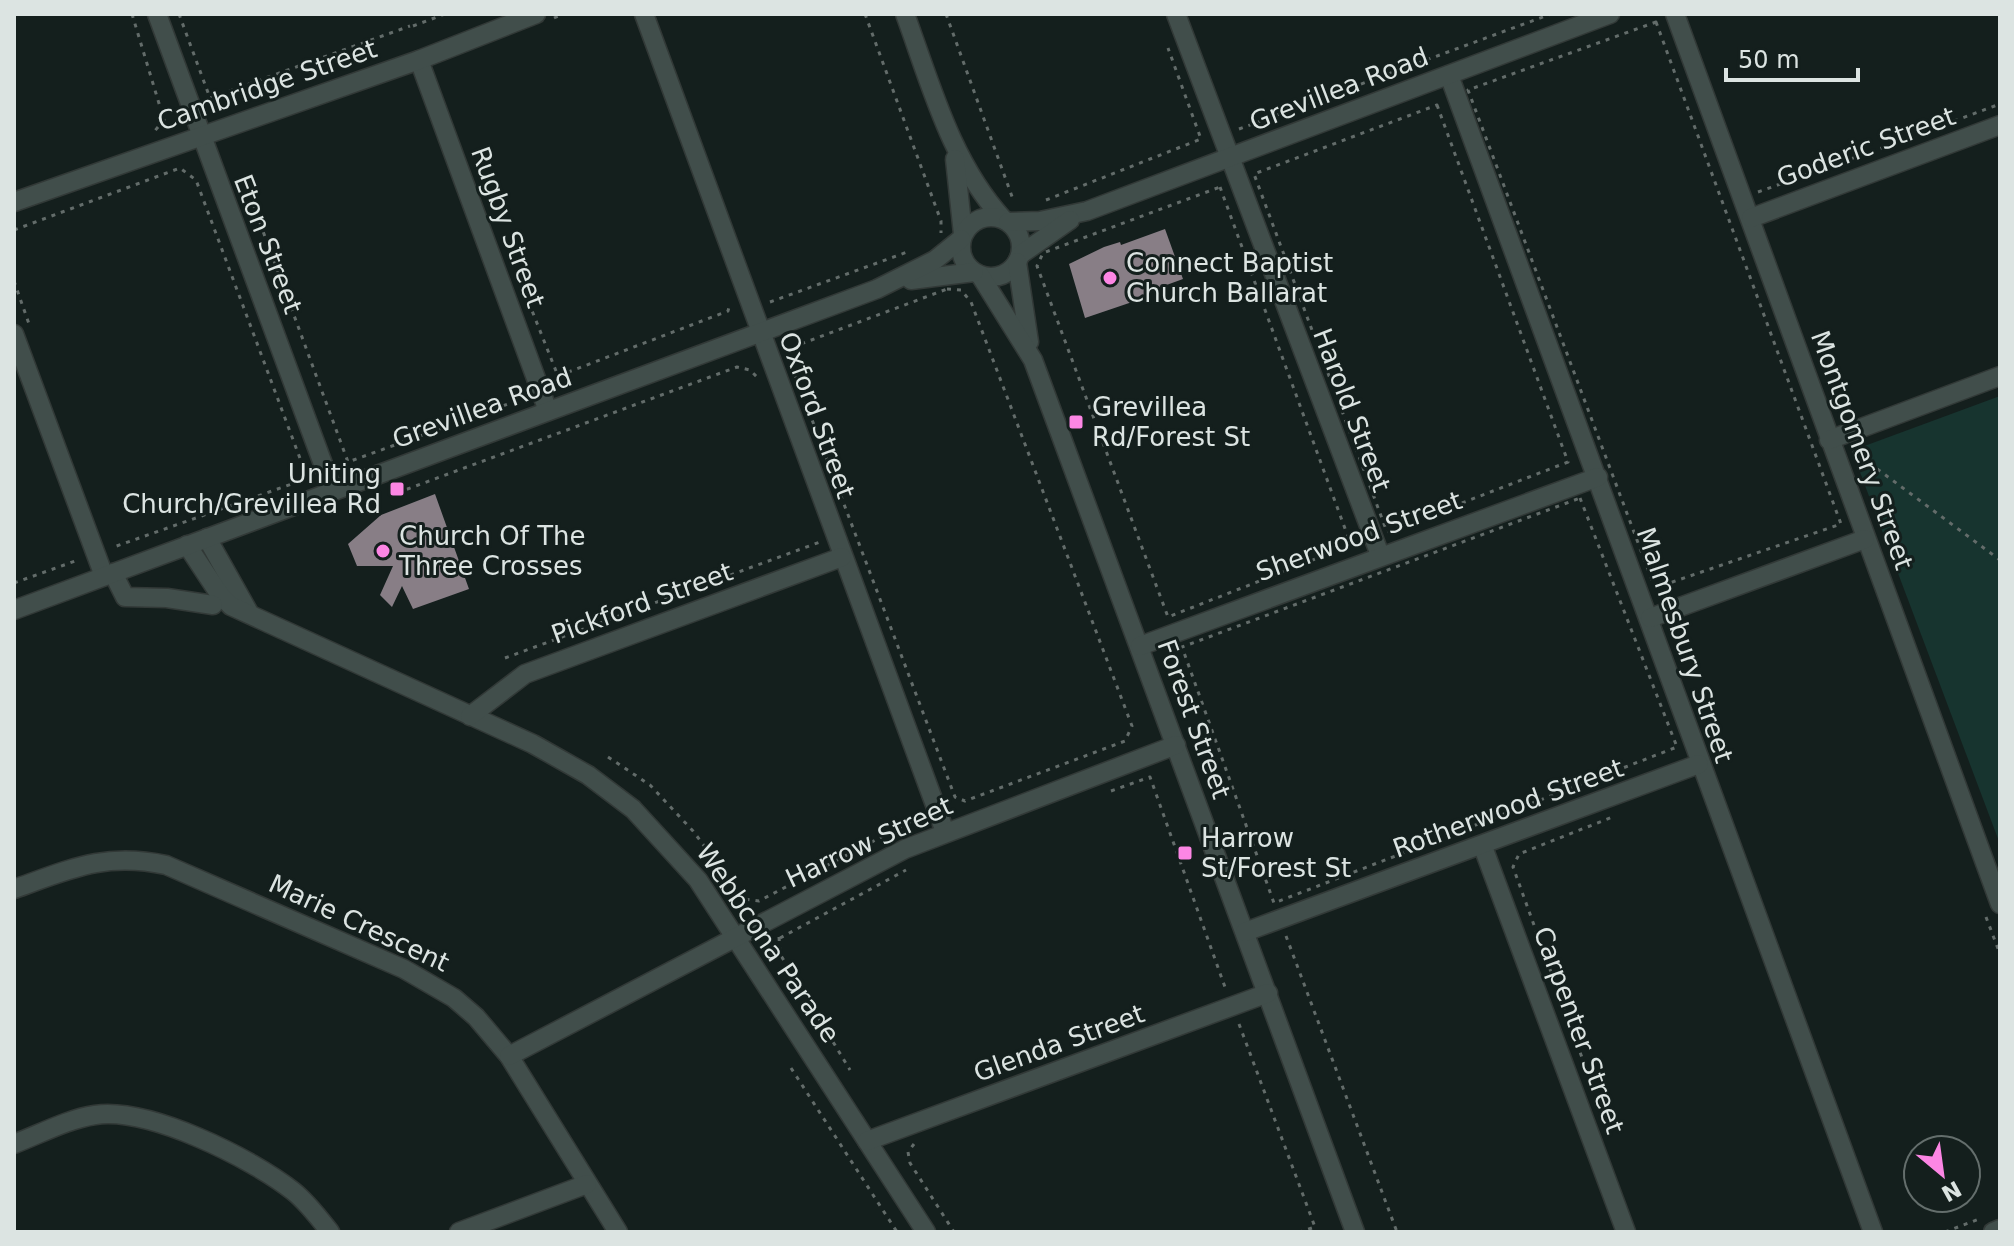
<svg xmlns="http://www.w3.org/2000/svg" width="2014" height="1246" viewBox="0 0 2014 1246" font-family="'DejaVu Sans',sans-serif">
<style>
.green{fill:#17342f}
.building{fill:#887e86}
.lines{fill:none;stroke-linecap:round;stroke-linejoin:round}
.minor-casing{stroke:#323937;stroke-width:21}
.path{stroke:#636c6a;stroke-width:3;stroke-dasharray:4 6;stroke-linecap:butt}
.minor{stroke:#414e4b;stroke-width:18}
.poi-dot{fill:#fc86e4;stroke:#141f1d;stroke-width:3}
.labels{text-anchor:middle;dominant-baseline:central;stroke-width:6;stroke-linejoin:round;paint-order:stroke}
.street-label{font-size:26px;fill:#dce4e2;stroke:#141f1d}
.poi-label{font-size:26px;fill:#dce4e2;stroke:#141f1d;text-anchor:start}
</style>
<rect width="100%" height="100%" fill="#141f1d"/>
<!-- green -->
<path class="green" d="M2000,396V844L1855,459L1859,448Z"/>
<!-- building -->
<g class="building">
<path d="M1165,229L1183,279L1150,291L1141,299L1085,318L1069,264L1104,247L1120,242L1121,245Z"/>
<path d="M435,494L469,589L413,609L402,586L392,607L380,595L393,566H357L348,544L381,515Z"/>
</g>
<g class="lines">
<defs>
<g id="minor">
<path d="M157,14L333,491"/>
<path d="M644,14L945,832"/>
<path d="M905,14C931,85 951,162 1003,219"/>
<path d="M1176,14L1380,555"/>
<path d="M1675,14L2000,904"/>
<path d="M419,60L548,411"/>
<path d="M1449,75L1873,1232"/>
<path d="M955,159L963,234"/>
<path d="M14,202L419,60L536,14"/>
<circle cx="991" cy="247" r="30"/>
<path d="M1751,218L2000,125"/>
<path d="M1008,222L1040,221L1087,211L1610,14"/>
<path d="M1020,255L1070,220"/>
<path d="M1017,262L1029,342"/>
<path d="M980,275L1033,360L1355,1232"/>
<path d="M911,280L974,272"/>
<path d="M14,334L104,576"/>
<path d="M1829,440L2000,376"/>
<path d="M207,538L248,611"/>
<path d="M187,545L220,595L231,606L533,744L588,775L633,809L698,880L926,1232"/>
<path d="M113,573L125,597L167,598L213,605"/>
<path d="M14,610L877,289L935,260L961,239"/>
<path d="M1650,618L1865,539"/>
<path d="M1140,646L1598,477"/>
<path d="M470,716L525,674L842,557"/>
<path d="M1483,847L1626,1232"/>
<path d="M14,889C70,869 105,852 166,865L404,969L454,998L476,1017L509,1056L618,1232"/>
<path d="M1245,932L1699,764"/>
<path d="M509,1056L905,849L1176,745"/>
<path d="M867,1141L1268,993"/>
<path d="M14,1144C40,1134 68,1119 95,1115C149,1107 251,1158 293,1191C307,1202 319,1218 330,1232"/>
<path d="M459,1232L587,1184"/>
<path d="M1993,1232L2000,1229"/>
</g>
</defs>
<!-- minor casing -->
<use href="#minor" class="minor-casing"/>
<!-- path -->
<g class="path">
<path d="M132,14L164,120L153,133"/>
<path d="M179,14L210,98L410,26"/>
<path d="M865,14L941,221V233"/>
<path d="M946,14L1014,202"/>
<path d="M554,18L563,14"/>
<path d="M1656,22L1841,524L1655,588L1468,90Z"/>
<path d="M413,26L445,14"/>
<path d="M1437,105L1568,462L1387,532L1254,174Z"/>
<path d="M1954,121L2000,104"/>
<path d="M1239,129L1551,14"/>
<path d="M1220,187L1351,545L1168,617L1037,266L1043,253Z"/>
<path d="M1758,192L1932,130"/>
<path d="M1046,200L1201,139L1168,48"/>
<path d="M253,204L348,462L519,400L520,385"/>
<path d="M14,230L180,168L196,180L301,461L303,480L111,548"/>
<path d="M14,281L29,324"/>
<path d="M947,289L961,290L971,302L1132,726L1125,741L965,801L955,797L789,359L798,345Z"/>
<path d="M525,293L558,376L728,311L730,303"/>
<path d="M770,302L910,251"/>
<path d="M1853,451L2000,560"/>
<path d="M392,488L394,494L737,367L750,370L758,378"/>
<path d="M1580,498L1677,747L1274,903L1182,647Z"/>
<path d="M14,583L78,560"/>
<path d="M505,658L820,542"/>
<path d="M608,757L650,785L693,831L744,899L759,901L910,822L919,809"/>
<path d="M1111,791L1150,777L1226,990"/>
<path d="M1986,917L2000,954"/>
<path d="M1286,936L1397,1232"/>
<path d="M779,937L780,954L850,1070"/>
<path d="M780,938L906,870"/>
<path d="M1239,1024L1315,1227L1300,1232"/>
<path d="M1585,1066L1513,867L1519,854L1615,816"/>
<path d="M791,1068L897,1232"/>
<path d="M914,1144L908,1152L910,1163L954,1232"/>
<path d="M1945,1232L1979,1219"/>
</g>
<!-- minor -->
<use href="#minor" class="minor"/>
</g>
<!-- markers -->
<g class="poi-dot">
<circle cx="1110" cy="278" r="8"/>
<rect x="1068" y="414" width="16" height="16" rx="4"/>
<rect x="389" y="481" width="16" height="16" rx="4"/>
<circle cx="383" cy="551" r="8"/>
<rect x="1177" y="845" width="16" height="16" rx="4"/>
</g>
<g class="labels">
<!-- street labels -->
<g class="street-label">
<text transform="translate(267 85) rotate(-19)">Cambridge Street</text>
<text transform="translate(1339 89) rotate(-21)">Grevillea Road</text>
<text transform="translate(1866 147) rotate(-20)">Goderic Street</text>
<text transform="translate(508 227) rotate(70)">Rugby Street</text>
<text transform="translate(268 244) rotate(69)">Eton Street</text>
<text transform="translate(482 408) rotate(-20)">Grevillea Road</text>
<text transform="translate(1352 410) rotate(69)">Harold Street</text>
<text transform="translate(817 415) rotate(70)">Oxford Street</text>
<text transform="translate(1862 450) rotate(70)">Montgomery Street</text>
<text transform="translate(1359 536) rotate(-20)">Sherwood Street</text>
<text transform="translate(642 603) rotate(-20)">Pickford Street</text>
<text transform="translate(1685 645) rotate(71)">Malmesbury Street</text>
<text transform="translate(1194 719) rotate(70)">Forest Street</text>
<text transform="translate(1508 808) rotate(-20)">Rotherwood Street</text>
<text transform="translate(869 842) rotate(-25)">Harrow Street</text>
<text transform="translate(359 923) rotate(25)">Marie Crescent</text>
<text transform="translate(768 943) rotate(56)">Webbcona Parade</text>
<text transform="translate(1579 1030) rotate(70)">Carpenter Street</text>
<text transform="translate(1059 1043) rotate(-20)">Glenda Street</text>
</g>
<!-- poi labels -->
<g class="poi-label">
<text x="1126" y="263">Connect Baptist<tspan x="1126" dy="30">Church Ballarat</tspan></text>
<text x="1092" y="407">Grevillea<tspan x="1092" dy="30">Rd/Forest St</tspan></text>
<text x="381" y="474" text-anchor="end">Uniting<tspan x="381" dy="30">Church/Grevillea Rd</tspan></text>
<text x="399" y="536">Church Of The<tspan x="399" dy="30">Three Crosses</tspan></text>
<text x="1201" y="838">Harrow<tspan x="1201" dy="30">St/Forest St</tspan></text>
</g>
</g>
<!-- border -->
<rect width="2014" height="1246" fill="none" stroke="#dce4e2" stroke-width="32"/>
<!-- north arrow -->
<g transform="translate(1942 1174) rotate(151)"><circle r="38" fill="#141f1d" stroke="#646e6c" stroke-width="2"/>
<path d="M0-6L14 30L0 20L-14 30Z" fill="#fc86e4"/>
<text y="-12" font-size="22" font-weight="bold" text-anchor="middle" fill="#dce4e2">N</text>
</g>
<!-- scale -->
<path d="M1726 68v12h132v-12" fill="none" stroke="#dce4e2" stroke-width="4"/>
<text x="1738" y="68" font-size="24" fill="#dce4e2" stroke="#141f1d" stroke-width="6" paint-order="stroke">50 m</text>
</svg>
